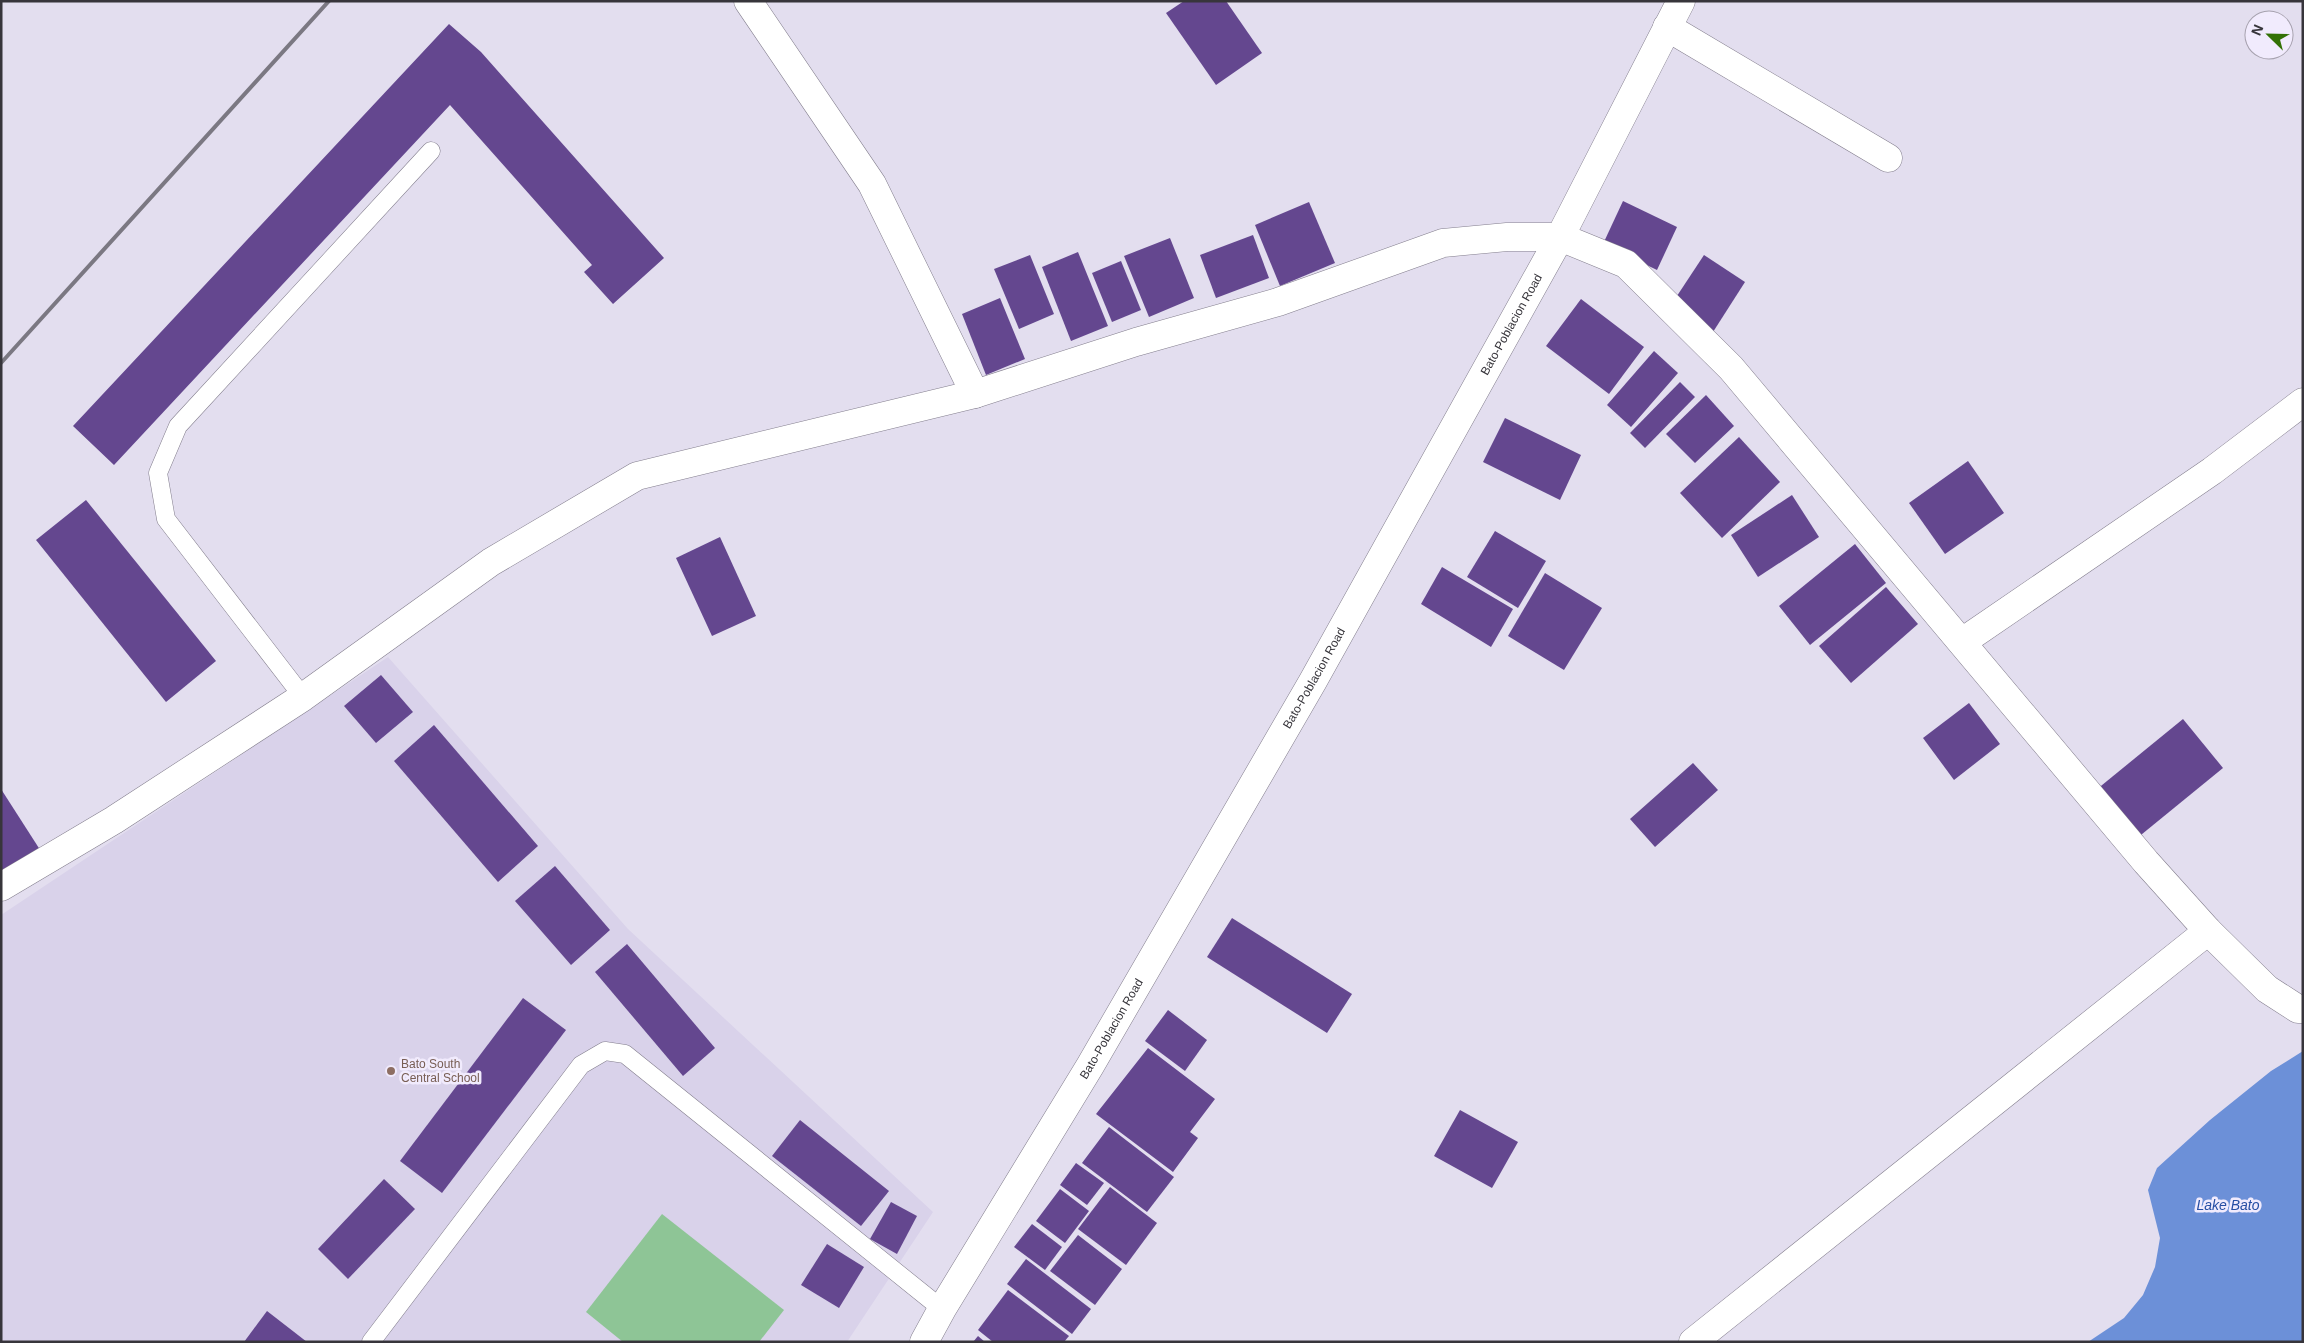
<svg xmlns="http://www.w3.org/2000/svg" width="2304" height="1343" viewBox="0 0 2304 1343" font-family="Helvetica,sans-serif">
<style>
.built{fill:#d9d2ea}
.green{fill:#8ec596}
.water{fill:#6c90d8}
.building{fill:#64478f}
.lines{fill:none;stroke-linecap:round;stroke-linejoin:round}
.lane-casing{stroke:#837e8d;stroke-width:19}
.street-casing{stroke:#837e8d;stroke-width:29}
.secondary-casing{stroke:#837e8d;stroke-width:29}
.lane{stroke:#fff;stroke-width:18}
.street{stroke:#fff;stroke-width:28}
.secondary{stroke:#fff;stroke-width:28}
.rail{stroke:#7b7882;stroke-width:4}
.education-dot{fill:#8d6e63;stroke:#f1ebfd;stroke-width:2}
.labels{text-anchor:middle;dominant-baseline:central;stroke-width:5;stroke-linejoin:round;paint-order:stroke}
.street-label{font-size:12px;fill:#37353b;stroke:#f1ebfd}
.education-label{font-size:12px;fill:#785e54;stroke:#f1ebfd;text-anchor:start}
.water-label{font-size:14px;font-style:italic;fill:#274ea4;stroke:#f1ebfd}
</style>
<rect width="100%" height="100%" fill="#e3deef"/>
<!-- built -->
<path class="built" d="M388,657L628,929L933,1212L847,1342H1V915Z"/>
<!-- green -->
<path class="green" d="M662,1214L784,1310L759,1342H623L586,1312Z"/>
<!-- water -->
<path class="water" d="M2303,1051V1342H2088L2124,1318L2143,1295L2155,1267L2160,1238L2148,1190L2157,1168L2210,1120L2271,1071Z"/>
<!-- building -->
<g class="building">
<path d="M1184,1H1226L1262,53L1216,85L1166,13Z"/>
<path d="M449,24L481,52L664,258L613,304L584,272L592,265L450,105L114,465L73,426Z"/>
<path d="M1623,201L1677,227L1657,270L1603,244Z"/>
<path d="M1309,202L1335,263L1280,286L1255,225Z"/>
<path d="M1253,235L1269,278L1216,298L1200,255Z"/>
<path d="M1170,238L1194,298L1149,317L1124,256Z"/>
<path d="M1078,252L1108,326L1071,341L1042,267Z"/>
<path d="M1030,255L1054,314L1019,329L994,269Z"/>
<path d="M1704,255L1745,282L1713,332L1671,305Z"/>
<path d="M1121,261L1141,310L1112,322L1092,273Z"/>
<path d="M1000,298L1025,359L986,375L962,314Z"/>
<path d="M1581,299L1644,347L1609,394L1546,346Z"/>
<path d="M1654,351L1678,373L1631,427L1607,405Z"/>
<path d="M1680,382L1695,397L1645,448L1630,433Z"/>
<path d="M1706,395L1734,426L1695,463L1666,434Z"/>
<path d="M1505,418L1581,455L1560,500L1483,462Z"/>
<path d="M1739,437L1780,482L1722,538L1680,493Z"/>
<path d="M1968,461L2004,513L1945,554L1909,503Z"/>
<path d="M1792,495L1819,537L1758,577L1731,535Z"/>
<path d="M86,500L216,661L166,702L36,540Z"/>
<path d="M1495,531L1546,561L1518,608L1467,577Z"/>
<path d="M720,537L756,616L712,636L676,558Z"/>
<path d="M1855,544L1886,583L1810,645L1779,606Z"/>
<path d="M1442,567L1513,609L1491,647L1421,604Z"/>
<path d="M1545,573L1602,608L1564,670L1508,636Z"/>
<path d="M1886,587L1918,624L1851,683L1819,646Z"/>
<path d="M381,675L413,712L376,743L344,706Z"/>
<path d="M1969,703L2000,744L1954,780L1923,738Z"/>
<path d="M2183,719L2223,768L2136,839L2096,790Z"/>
<path d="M434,725L538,846L498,882L394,761Z"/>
<path d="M1693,763L1718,790L1655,847L1630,819Z"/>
<path d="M1,789L44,856L1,884Z"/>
<path d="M555,866L610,930L571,965L515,901Z"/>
<path d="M1232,918L1352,994L1327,1033L1207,957Z"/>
<path d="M627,944L715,1048L683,1076L595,972Z"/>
<path d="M523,998L566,1030L442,1193L400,1161Z"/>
<path d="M1168,1010L1207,1040L1185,1071L1145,1041Z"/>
<path d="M1148,1048L1215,1099L1190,1132L1198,1138L1173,1172L1096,1114Z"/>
<path d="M1460,1110L1518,1142L1492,1188L1434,1156Z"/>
<path d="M800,1120L889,1191L861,1226L772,1156Z"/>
<path d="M1109,1127L1174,1177L1147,1212L1082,1163Z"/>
<path d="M1076,1163L1104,1183L1087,1205L1060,1185Z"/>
<path d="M384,1179L415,1209L348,1279L318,1249Z"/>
<path d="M1110,1187L1157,1223L1126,1265L1078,1229Z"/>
<path d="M1060,1189L1089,1211L1065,1243L1036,1221Z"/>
<path d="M891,1202L917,1216L897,1254L870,1239Z"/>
<path d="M1032,1224L1062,1247L1045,1270L1014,1247Z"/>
<path d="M1078,1235L1122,1269L1095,1305L1050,1271Z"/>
<path d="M827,1244L864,1267L839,1308L801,1285Z"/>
<path d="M1026,1259L1091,1309L1072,1334L1007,1284Z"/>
<path d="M1008,1290L1069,1336L1064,1342H993L978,1330Z"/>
<path d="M267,1311L307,1342H244Z"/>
<path d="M978,1336L985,1342H973Z"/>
</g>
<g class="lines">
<defs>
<g id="lane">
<path d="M303,697L166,519L158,473L178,426L431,151"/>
<path d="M371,1342L581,1065L605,1051L625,1054L942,1309"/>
</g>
<g id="street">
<path d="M748,1L872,184L975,394"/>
<path d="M1667,27L1888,158"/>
<path d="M1962,642L2212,471L2303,402"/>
<path d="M1,887L114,820L303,697L491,562L637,476L975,394L1136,342L1278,302L1443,243L1507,237H1560L1626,264L1731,368L2146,862L2208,931L2267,989L2298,1009H2303"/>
<path d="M1693,1342L2208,931"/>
</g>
<g id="secondary">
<path id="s1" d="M924,1342L942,1309L1090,1066L1313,681L1560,237L1681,1"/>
</g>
</defs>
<!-- lane casing -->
<use href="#lane" class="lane-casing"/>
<!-- street casing -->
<use href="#street" class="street-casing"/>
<!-- secondary casing -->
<use href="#secondary" class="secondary-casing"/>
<!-- lane -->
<use href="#lane" class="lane"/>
<!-- street -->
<use href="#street" class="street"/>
<!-- secondary -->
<use href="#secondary" class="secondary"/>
<!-- rail -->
<path class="rail" d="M1,363L329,1"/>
</g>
<!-- markers -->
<circle class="education-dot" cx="391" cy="1071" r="5"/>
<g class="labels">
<!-- street labels -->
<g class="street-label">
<text stroke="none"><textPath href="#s1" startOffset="1175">Bato-Poblacion Road</textPath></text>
<text stroke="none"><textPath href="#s1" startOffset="770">Bato-Poblacion Road</textPath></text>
<text stroke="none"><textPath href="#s1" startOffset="365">Bato-Poblacion Road</textPath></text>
</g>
<!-- education labels -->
<g class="education-label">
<text x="401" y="1064">Bato South<tspan x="401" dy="14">Central School</tspan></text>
</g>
<!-- water labels -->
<g class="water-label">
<text x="2228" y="1205">Lake Bato</text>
</g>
</g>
<!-- border -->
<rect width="2304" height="1343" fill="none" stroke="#37353b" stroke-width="5"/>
<!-- north arrow -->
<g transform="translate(2269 35) rotate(293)"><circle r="24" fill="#f1ebfd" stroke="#a7a2af"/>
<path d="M0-4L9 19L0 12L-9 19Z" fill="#337106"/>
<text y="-8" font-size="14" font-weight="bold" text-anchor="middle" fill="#37353b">N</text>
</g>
</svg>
